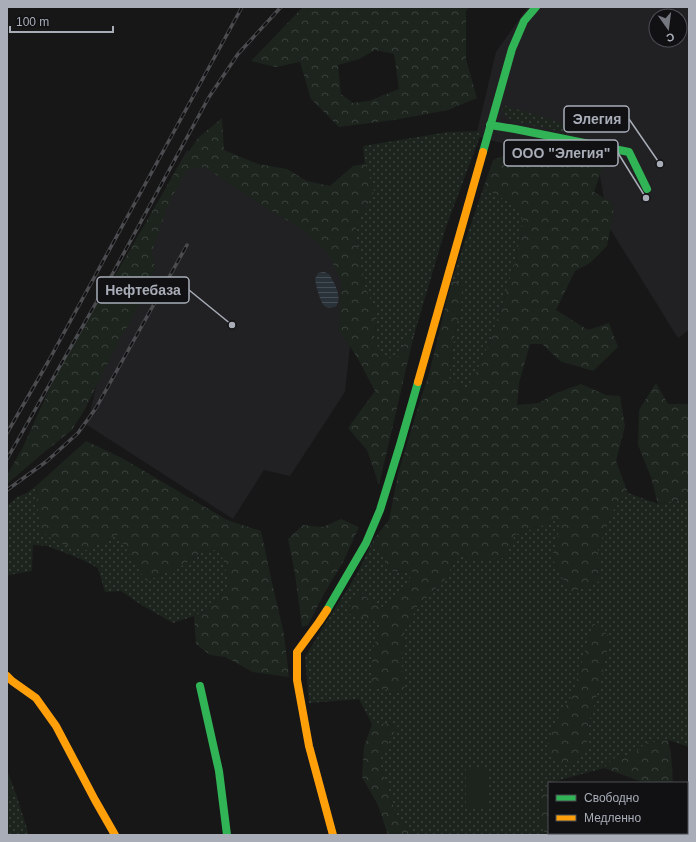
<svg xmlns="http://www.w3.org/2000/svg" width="696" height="842" viewBox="0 0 696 842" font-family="Arial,sans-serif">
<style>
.built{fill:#212123;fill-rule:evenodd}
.green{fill:url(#green-dots);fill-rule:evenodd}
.forest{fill:url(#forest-crowns);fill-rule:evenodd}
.pitch{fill:#1d241e}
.water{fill:url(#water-rules)}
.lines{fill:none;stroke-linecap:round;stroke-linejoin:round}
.fast{stroke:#30b455;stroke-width:8}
.slow{stroke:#ff9f0a;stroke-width:8}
.rail-casing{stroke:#4b4c4f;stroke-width:3.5}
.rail{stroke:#111113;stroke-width:2;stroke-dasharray:6;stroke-linecap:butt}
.leader{fill:none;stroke:#a8adb8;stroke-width:1.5}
.callout-dot{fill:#a8adb8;stroke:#111113;stroke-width:1.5}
.callout{fill:#111113;stroke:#a8adb8;stroke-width:1.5}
.callout-label{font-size:14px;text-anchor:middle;font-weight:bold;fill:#a8adb8}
</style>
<defs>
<pattern id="green-dots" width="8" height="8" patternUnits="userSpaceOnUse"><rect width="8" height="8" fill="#1d241e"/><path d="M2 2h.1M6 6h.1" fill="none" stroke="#3b413d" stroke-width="1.8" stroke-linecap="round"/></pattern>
<pattern id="forest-crowns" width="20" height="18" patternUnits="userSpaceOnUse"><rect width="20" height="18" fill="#1d241e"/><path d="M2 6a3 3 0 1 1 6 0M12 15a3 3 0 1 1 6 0" fill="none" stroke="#3b413d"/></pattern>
<pattern id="water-rules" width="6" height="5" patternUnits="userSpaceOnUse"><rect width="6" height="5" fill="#2a3239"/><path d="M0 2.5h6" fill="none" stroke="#464d54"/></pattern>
</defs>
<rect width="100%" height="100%" fill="#171717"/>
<!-- built -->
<g class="built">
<path d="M528,7H689V330L678,338L609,227L599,170L476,136L496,52ZM656,16H680V40H656Z"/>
<path d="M187,150L360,254L345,392L290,476L264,470L233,519L87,425L127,258Z"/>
<path d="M687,826L689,827V835H575L574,833H687Z"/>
</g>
<!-- green -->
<g class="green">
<path d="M503,104L506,106L572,126C570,131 568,132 563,132L517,122C509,119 500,114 503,104Z"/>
<path d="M482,131L446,227L414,335L408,336L399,356L384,360L374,339L377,315L364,284L356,238V227L374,191L365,164L363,146L448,132Z"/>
<path d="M483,189L496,194L523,212L521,235L514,266L502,305L489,344L467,392L449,378L452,349L464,287L452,279Z"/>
<path d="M36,486L40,530L87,550L118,535L146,581L181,566L202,552L220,549L230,584L209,609L194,616L173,623L140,604L121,591L105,592L98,568L81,559L47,546L33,545L32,571L9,575L7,577V506L17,497L27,493Z"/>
<path d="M628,493L658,504L689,498V747L668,740L646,743L635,753L613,759L604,768L549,783V785L541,794L540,821L545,835H412L396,816L389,791L379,761L398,723L372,724L359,699L309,703L305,657L325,624L357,574L373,540L391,571L414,572L405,586L385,608L374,604L358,590L381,623L373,650L405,692L401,663L405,630L417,607L446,578L458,553L473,560L515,535L557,520L560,528L552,557L570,593L599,581L598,549L611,513ZM593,624L610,637L600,684L587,729L553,727L573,694Z"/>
<path d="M15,791L29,835H7V802Z"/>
</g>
<!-- forest -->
<g class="forest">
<path d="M303,7H469L466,11V59L477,98L448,110L394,120L339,127L311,99L300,62L276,67L251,61ZM375,50L394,54L399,89L369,101L353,103L341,94L338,65L359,59Z"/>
<path d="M222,118L224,150L258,164L287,169L307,181L330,186L353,166L365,164L374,191L356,227V238L364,284L377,315L374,339L384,359L399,356L408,335H414L379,485L367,450L348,428L375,391L357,357L339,331L341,281L328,253L305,231L265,207L232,185L204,167L186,170L169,203L152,251L155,269L133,316L119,341L85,409L72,430L42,454L7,484V475L22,449L71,342L116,274L179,165L199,137Z"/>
<path d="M533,144L591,155L603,165L594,192L614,204L612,221L607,246L590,263L575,271L556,310L588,330L609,323L618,347L593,371L560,361L542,344H530L519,383L517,405L539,403L554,394L581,384L606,395L620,396L625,426L616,461L628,493L611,513L598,549L599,581L570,593L552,557L560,528L557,520L515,535L505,558L473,560L458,553L446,578L417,607L405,630L401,663L405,692L371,688L373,650L381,623L346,613L358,590L374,604L385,608L405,586L414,572L391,571L373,540L389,520L398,474L415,417L430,370L452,279L464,287L452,349L449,378L467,391L489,344L502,305L514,266L521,235L523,212L496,194L483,189L493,160Z"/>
<path d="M656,383L668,404H689V498L658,504L651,477L638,445L639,410Z"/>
<path d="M86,441L122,458L227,520L261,531L273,587L284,634L289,677L253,672L225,657L210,655L196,644L194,616L209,609L230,584L220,549L202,552L181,566L146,581L118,535L87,550L57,543L40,530L36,486Z"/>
<path d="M341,519L359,527L343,562L324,594L308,625L302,627L295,574L288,539L303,525L323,527Z"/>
<path d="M593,623L610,637L600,684L587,729V747L567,766L545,752L553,727L573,694L581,666Z"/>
<path d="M399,723L379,761L389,791L396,816L412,835H388L378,805L362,777L364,747L372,724Z"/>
<path d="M668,740L671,753L673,783H645L604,768L613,759L635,753L646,743Z"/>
<path d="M7,770L15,791L7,802Z"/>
<path d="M549,785V833H566V835H545L540,821L541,794Z"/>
</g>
<!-- pitch -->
<path class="pitch" d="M488,768V808H466V769Z"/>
<!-- water -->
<path class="water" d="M324,272L329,274C334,282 344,299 335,307C333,307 328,308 326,307C320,304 316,285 315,279L318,273Z"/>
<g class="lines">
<!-- fast -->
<g class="fast">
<path d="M490,125L515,129L629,152L647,189"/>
<path d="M483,152L512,49L524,21L536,7"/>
<path d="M327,610L366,543L380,510L400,445L418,382"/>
<path d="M200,686L219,771L227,835"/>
</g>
<!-- slow -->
<g class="slow">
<path d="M418,382L483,152"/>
<path d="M327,610L319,622L297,652V680L309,746L333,835"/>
<path d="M7,676L12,681L36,698L56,726L95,800L115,835"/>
</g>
<defs>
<g id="rail">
<path d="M7,433L48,362L242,7"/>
<path d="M7,459L113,273L209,97L238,54L281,7"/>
<path d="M7,490L47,461L78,433L96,408L187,245"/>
</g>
</defs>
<!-- rail casing -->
<use href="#rail" class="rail-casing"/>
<!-- rail -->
<use href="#rail" class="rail"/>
</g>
<!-- callouts -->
<path class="leader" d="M660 164L629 119M646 198L618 153M232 325L189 290"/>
<g class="callout-dot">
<circle cx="660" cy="164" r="4"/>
<circle cx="646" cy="198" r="4"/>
<circle cx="232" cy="325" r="4"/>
</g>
<g class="callout">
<rect x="564" y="106" width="65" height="26" rx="4"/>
<rect x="504" y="140" width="114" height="26" rx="4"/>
<rect x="97" y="277" width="92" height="26" rx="4"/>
</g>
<g class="callout-label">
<text x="597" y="124">Элегия</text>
<text x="561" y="158">ООО "Элегия"</text>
<text x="143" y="295">Нефтебаза</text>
</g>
<!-- border -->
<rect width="696" height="842" fill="none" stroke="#a8adb8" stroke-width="16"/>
<!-- legend -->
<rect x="548" y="782" width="140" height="52" fill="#111113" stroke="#4d4f55"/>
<rect x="556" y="795" width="20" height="6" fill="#30b455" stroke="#4d4f55"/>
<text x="584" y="802" font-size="12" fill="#a8adb8">Свободно</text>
<rect x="556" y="815" width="20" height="6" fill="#ff9f0a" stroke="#4d4f55"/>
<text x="584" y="822" font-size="12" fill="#a8adb8">Медленно</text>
<!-- north arrow -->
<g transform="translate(668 28) rotate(166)"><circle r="19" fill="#111113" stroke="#4d4f55"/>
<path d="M0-3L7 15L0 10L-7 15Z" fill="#757880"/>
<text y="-6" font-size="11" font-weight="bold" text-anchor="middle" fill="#a8adb8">С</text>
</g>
<!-- scale -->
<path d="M10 26v6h103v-6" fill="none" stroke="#a8adb8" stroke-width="2"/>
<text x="16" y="26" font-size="12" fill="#a8adb8" stroke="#111113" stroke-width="3" paint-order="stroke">100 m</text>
</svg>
